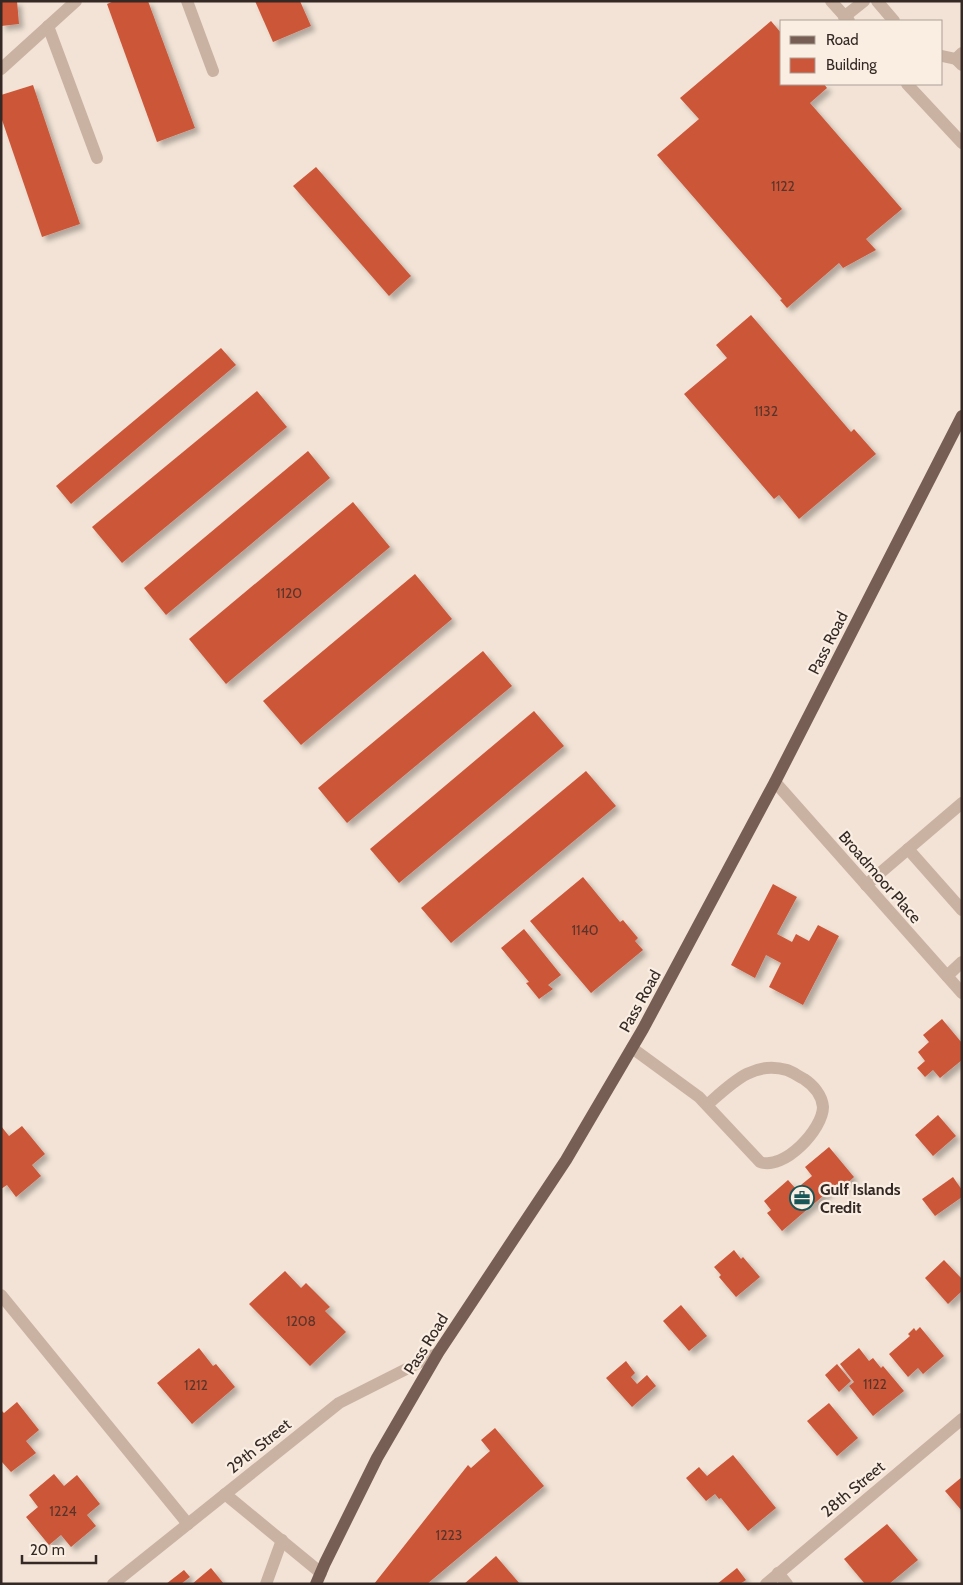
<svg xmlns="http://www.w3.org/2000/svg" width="963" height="1585" viewBox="0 0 963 1585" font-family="Cabin,sans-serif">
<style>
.building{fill:#cc5639;filter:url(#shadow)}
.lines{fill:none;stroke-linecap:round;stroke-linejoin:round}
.minor{stroke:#cab2a2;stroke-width:12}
.major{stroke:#775e55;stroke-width:12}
.labels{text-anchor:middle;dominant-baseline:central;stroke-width:4.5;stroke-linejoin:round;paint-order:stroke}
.number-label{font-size:14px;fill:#5a342a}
.street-label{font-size:16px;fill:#342925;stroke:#faeee2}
.poi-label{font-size:16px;font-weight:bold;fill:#342925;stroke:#faeee2;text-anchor:start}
</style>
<defs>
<filter id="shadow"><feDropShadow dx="4.5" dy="4.5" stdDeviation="2.5" flood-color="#0004"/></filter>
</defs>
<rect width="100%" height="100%" fill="#f2e3d6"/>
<!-- building -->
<g class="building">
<path d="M1,1H17L19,24L1,26Z"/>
<path d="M114,1H148L195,128L157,142L107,4Z"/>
<path d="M255,1H300L311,26L273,42Z"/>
<path d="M771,21L782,34V84H824L827,88L810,103L902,209L866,239L876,250L843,268L839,263L787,308L780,300L782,299L657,155L699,119L680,98Z"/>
<path d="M33,85L80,224L42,237L1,117V95Z"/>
<path d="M316,167L411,276L389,296L293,186Z"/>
<path d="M751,315L851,432L854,429L876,454L799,519L779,495L774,499L684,394L727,358L716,345Z"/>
<path d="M221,348L236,365L71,504L56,486Z"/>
<path d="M257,391L287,427L122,563L92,527Z"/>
<path d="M308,451L330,478L166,615L144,588Z"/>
<path d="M353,502L390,547L226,684L189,639Z"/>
<path d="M415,574L452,619L301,745L263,701Z"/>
<path d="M483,651L512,686L347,823L318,788Z"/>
<path d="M534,711L564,746L399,883L370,849Z"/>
<path d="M586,771L616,806L451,943L421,908Z"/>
<path d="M583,877L620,922L623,920L638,938L635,941L643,950L591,993L530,921Z"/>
<path d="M773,884L797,897L777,934L792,942L796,934L809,941L818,925L839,936L803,1005L769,987L781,963L766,955L755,978L731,965Z"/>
<path d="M524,929L561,975L548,985L553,989L539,999L526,983L529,982L501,948Z"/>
<path d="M942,1019L962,1043V1060L940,1078L933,1070L925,1077L917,1068L925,1061L918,1052L929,1042L923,1035Z"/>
<path d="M938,1115L956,1136L933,1156L915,1135Z"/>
<path d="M1,1126L9,1136L22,1126L45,1154L32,1165L41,1176L16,1197L7,1185L1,1189Z"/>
<path d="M829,1147L854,1177L841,1189L837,1184L782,1231L767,1213L771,1210L764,1201L788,1180L796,1189L812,1176L805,1167Z"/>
<path d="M953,1177L962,1190V1197L935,1216L922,1199Z"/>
<path d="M734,1250L741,1259L743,1257L760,1277L736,1297L719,1277L721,1275L714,1267Z"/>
<path d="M944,1260L962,1279V1291L948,1304L925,1278Z"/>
<path d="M285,1271L301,1288L306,1283L330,1307L325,1311L346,1332L310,1366L249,1304Z"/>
<path d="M681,1305L707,1336L689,1351L663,1321Z"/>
<path d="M920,1327L944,1356L923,1374L918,1368L908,1377L889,1354L910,1336L908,1334L914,1328L916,1331Z"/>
<path d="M199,1348L213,1366L216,1364L235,1387L192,1424L157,1383Z"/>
<path d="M859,1348L869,1361L873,1358L881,1368L883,1366L904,1391L873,1416L849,1386L854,1382L840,1364Z"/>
<path d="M626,1361L635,1373L631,1377L637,1384L647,1375L656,1386L632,1407L606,1378Z"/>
<path d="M837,1364L851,1381L839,1392L825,1375Z"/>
<path d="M17,1402L39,1430L26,1441L36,1453L11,1472L1,1461V1410L4,1413Z"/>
<path d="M829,1403L858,1438L837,1456L807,1421Z"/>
<path d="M495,1428L544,1486L427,1584H374L468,1465L471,1468L490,1451L481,1440Z"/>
<path d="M733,1455L776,1508L748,1531L721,1498L719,1499L715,1494L706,1501L686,1478L699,1467L707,1476Z"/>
<path d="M54,1474L64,1486L77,1475L100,1504L87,1515L96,1526L71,1547L61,1535L49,1545L26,1517L38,1507L29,1495Z"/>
<path d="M962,1477V1511L945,1491Z"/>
<path d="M887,1524L918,1560L889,1584H865L844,1559Z"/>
<path d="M496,1556L520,1584H464Z"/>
<path d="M211,1568L224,1584H192Z"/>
<path d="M737,1568L746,1580L740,1584H717Z"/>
<path d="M184,1570L190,1577L181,1584H166Z"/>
</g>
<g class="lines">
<!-- minor -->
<g class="minor">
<path d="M187,1L213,71"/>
<path d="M831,1L849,21"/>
<path d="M877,1L894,21"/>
<path d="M844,17L864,1"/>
<path d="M48,26L97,158"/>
<path d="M962,53L956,59L962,65"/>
<path d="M942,56L956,59"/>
<path d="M1,69L76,1"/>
<path d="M907,84L962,143"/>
<path d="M775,782L962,993"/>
<path d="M908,849L962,910"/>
<path d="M866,885L962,803"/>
<path d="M947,976L962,962"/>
<path d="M632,1048L699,1097L760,1162C784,1171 823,1129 823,1107C822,1095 813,1085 804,1079C798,1076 793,1072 787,1070C753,1060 731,1084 707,1105"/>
<path d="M1,1295L188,1524"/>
<path d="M225,1494L321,1573"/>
<path d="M778,1573L787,1584"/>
<path d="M113,1584L339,1403L438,1353"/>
<path d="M266,1584L282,1540"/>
<path d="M766,1584L962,1419"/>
</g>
<!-- major -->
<path class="major" d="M316,1584L325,1563L377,1458L438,1353L566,1160L643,1029L775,782L962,416"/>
</g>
<!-- icons -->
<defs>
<symbol id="office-ring" viewBox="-11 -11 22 22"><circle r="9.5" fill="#faeee2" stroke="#195657" stroke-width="1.5"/><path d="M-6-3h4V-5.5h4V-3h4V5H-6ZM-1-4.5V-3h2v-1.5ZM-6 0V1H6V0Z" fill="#195657"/></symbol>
</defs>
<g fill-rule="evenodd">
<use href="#office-ring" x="788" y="1184" width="28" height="28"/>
</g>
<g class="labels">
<!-- number labels -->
<g class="number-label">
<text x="783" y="186">1122</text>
<text x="766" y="411">1132</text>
<text x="289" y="593">1120</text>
<text x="585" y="930">1140</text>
<text x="301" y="1321">1208</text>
<text x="875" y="1384">1122</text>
<text x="196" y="1385">1212</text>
<text x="63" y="1511">1224</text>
<text x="449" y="1535">1223</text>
</g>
<!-- street labels -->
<g class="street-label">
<text transform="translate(828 643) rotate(-63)">Pass Road</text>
<text transform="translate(880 877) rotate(49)">Broadmoor Place</text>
<text transform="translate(640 1001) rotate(-61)">Pass Road</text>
<text transform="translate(426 1344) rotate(-58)">Pass Road</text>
<text transform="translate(259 1446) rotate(-39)">29th Street</text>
<text transform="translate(853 1489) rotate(-40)">28th Street</text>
</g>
<!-- poi labels -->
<g class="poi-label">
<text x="820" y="1189">Gulf Islands<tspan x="820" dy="18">Credit</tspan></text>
</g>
</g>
<!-- border -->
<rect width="963" height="1585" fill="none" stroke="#342925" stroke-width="5"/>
<!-- legend -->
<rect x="780" y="20" width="162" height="65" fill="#faeee2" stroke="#ab9f96"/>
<rect x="790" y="36" width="25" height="8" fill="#775e55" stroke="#ab9f96"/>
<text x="826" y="45" font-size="15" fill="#342925">Road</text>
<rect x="790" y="58" width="25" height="15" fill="#cc5639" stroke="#ab9f96"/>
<text x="826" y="70" font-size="15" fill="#342925">Building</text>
<!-- scale -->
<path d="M22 1555v8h74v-8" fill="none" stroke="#342925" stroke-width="2.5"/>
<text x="30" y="1555" font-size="15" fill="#342925" stroke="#faeee2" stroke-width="4" paint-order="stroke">20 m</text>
</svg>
